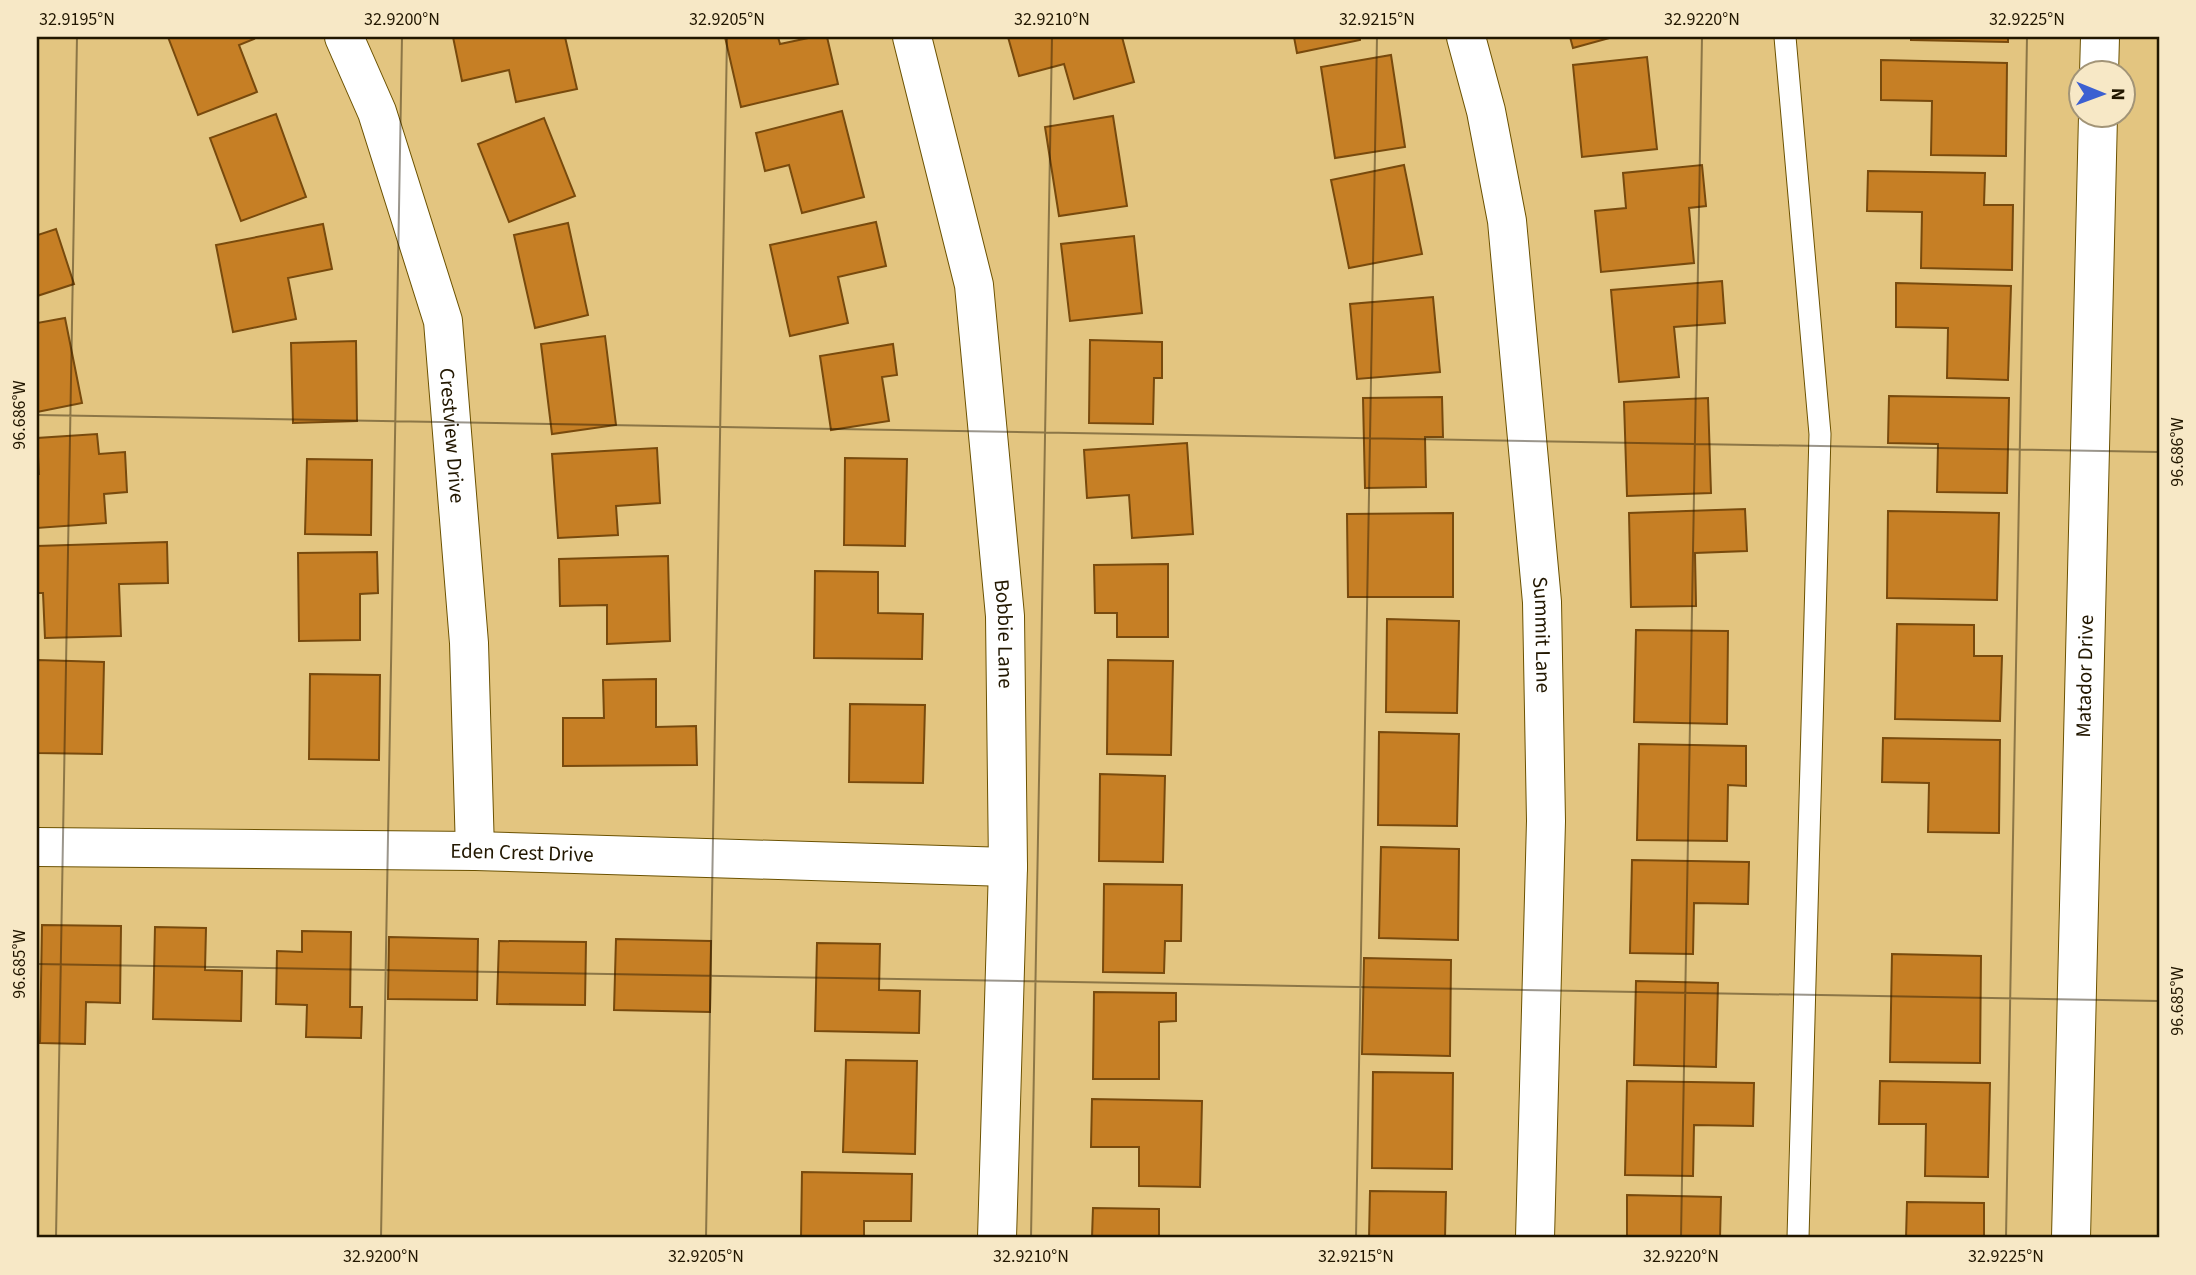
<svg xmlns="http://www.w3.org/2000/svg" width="2196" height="1275" viewBox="0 0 2196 1275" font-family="'Source Sans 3',sans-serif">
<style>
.building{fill:#c67f25;stroke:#784a0d;stroke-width:2}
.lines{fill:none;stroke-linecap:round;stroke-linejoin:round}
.lane-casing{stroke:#6c5200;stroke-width:23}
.street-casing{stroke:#6c5200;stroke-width:40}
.lane{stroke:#fff;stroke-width:21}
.street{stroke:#fff;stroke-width:38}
.ticks{fill:none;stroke:#221700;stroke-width:2;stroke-opacity:0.45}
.labels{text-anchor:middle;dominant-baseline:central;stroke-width:5;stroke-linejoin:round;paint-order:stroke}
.street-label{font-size:21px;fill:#221700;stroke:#f7e8c6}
.neatline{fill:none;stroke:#221700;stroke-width:2.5}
.ticks-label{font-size:18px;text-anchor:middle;fill:#221700}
</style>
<rect width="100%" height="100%" fill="#e3c580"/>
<!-- building -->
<g class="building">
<path d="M168,37H253L254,39L239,45L257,92L198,115Z"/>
<path d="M453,37H565L577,89L516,102L509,70L462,81Z"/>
<path d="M725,37H778L780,44L813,37H827L838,84L741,107Z"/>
<path d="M1008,37H1122L1134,82L1074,99L1064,64L1019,76Z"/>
<path d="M1294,37H1360V40L1297,53Z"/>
<path d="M1570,37H1613L1573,48Z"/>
<path d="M1911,37H2008V42L1911,40Z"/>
<path d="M1391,55L1405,147L1335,158L1321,67Z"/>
<path d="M1647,57L1657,149L1582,157L1573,65Z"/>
<path d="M1881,60L2007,63L2006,156L1931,155L1932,101L1881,100Z"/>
<path d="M842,111L864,197L802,213L789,165L765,171L756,133Z"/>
<path d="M276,114L306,197L241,221L210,138Z"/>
<path d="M1113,116L1127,206L1059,216L1045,127Z"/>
<path d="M544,118L575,196L509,222L478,144Z"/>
<path d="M1404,165L1422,254L1349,268L1331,180Z"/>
<path d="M1702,165L1706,206L1689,208L1694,263L1601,272L1595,211L1626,208L1623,173Z"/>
<path d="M1868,171L1985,173L1984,205H2013L2012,270L1921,268L1922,212L1867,211Z"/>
<path d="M876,222L886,266L838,277L848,323L790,336L770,245Z"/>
<path d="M568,223L588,315L535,328L514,235Z"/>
<path d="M323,224L332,269L288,278L296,319L233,332L216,245Z"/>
<path d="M56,229L74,284L37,296V230L38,235Z"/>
<path d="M1134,236L1142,313L1070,321L1061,244Z"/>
<path d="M1722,281L1725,323L1674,327L1679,377L1619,382L1611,290Z"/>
<path d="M1896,283L2011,286L2008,380L1947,378L1948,328L1896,327Z"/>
<path d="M1433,297L1440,372L1357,379L1350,304Z"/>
<path d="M65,318L82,403L37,412V323Z"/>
<path d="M605,336L616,425L552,434L541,344Z"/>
<path d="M1090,340L1162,342V378H1154L1153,424L1089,423Z"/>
<path d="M356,341L357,421L293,423L291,343Z"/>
<path d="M893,344L897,375L882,377L889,421L831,430L820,356Z"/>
<path d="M1889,396L2009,398L2007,493L1937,492L1938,444L1888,443Z"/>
<path d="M1442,397L1443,437H1425L1426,487L1365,488L1363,398Z"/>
<path d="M1708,398L1711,493L1627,496L1624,402Z"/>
<path d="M97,434L99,454L125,452L127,492L104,494L106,523L37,528V474H39L37,438Z"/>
<path d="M1187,443L1193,534L1132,538L1129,495L1087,498L1084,450Z"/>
<path d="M657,448L660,503L616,506L618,535L558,538L552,454Z"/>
<path d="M845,458L907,459L905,546L844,545Z"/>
<path d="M307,459L372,460L371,535L305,534Z"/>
<path d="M1745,509L1747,551L1695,553L1696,606L1631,607L1629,513Z"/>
<path d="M1888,511L1999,513L1997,600L1887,598Z"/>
<path d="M1453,513V597H1348L1347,514Z"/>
<path d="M167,542L168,583L119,584L121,636L45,638L43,593H37V546Z"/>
<path d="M377,552L378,593L360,594V640L299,641L298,553Z"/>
<path d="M668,556L670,641L607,644V605L560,606L559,559Z"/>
<path d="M1168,564V637H1117V613H1095L1094,565Z"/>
<path d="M815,571L878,572V613L923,614L922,659L814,658Z"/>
<path d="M1387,619L1459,621L1457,713L1386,712Z"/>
<path d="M1897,624L1974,625V656H2002L2000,721L1895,719Z"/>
<path d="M1636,630L1728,631L1727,724L1634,722Z"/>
<path d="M37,660L104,662L102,754L37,753Z"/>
<path d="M1108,660L1173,661L1171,755L1107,754Z"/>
<path d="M310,674L380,675L379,760L309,759Z"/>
<path d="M656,679V727L696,726L697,765L563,766V718H604L603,680Z"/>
<path d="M850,704L925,705L923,783L849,782Z"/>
<path d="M1379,732L1459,734L1457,826L1378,825Z"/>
<path d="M1883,738L2000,740L1999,833L1928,832L1929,783L1882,782Z"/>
<path d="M1639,744L1746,746V786L1728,785L1727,841L1637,840Z"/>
<path d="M1100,774L1165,776L1163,862L1099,861Z"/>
<path d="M1381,847L1459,849L1458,940L1379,938Z"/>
<path d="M1632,860L1749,862L1748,904L1694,903L1693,954L1630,953Z"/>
<path d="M1104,884L1182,885L1181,941H1165L1164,973L1103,972Z"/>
<path d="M42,925L121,926L120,1003L86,1002L85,1044L40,1043Z"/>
<path d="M155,927L206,928L205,970L242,971L241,1021L153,1019Z"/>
<path d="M302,931L351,932L350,1007H362L361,1038L306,1037L307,1005L276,1004L277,951L302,952Z"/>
<path d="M389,937L478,939L477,1000L388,999Z"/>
<path d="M616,939L711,941L710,1012L614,1010Z"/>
<path d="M499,941L586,942L585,1005L497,1004Z"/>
<path d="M817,943L880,944L879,990L920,991L919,1033L815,1031Z"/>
<path d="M1892,954L1981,956L1980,1063L1890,1062Z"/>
<path d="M1364,958L1451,960L1450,1056L1362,1054Z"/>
<path d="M1636,981L1718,983L1716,1067L1634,1065Z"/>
<path d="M1094,992L1176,993V1021L1159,1022V1079H1093Z"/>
<path d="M846,1060L917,1061L915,1154L843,1152Z"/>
<path d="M1373,1072L1453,1073L1452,1169L1372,1168Z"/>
<path d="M1627,1081L1754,1083L1753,1126L1694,1125L1693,1176L1625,1175Z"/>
<path d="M1880,1081L1990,1083L1988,1177L1925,1176L1926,1124H1879Z"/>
<path d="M1092,1099L1202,1101L1200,1187L1139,1186V1147H1091Z"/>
<path d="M802,1172L912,1174L911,1221H864V1238H801Z"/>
<path d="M1370,1191L1446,1192L1445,1238H1369Z"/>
<path d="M1627,1195L1721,1197L1720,1238H1627Z"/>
<path d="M1907,1202L1984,1203V1238H1906Z"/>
<path d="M1093,1208L1159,1209V1238H1092Z"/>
</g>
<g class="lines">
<defs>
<path id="lane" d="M1785,37L1820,434L1798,1238"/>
<g id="street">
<path id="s1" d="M344,37L377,112L443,321L469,643L475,851"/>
<path id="s2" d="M912,37L974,285L1005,616L1008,867L997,1238"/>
<path id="s3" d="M1466,37L1486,111L1507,221L1542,602L1546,821L1535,1238"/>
<path d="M2099,74L2100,37"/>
<path id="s4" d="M37,847L475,851L1008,867"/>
<path id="s5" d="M2071,1238L2098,116"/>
</g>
</defs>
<!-- lane casing -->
<use href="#lane" class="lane-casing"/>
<!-- street casing -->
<use href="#street" class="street-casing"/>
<!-- lane -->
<use href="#lane" class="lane"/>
<!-- street -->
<use href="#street" class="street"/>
</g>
<!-- ticks -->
<path class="ticks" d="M37,415L2159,452M37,964L2159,1001M56,1238L77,37M381,1238L402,37M706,1238L727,37M1031,1238L1052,37M1356,1238L1377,37M1681,1238L1702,37M2006,1238L2027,37"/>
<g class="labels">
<!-- street labels -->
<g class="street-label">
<text stroke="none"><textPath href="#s1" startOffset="416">Crestview Drive</textPath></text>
<text stroke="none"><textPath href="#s2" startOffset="606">Bobbie Lane</textPath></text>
<text stroke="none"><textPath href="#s3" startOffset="604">Summit Lane</textPath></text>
<text stroke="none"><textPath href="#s5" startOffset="562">Matador Drive</textPath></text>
<text stroke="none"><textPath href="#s4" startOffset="485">Eden Crest Drive</textPath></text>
</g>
</g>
<!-- border -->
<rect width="2196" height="1275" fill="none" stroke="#f7e8c6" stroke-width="77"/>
<!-- north arrow -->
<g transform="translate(2102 94) rotate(91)"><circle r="33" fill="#f7e8c6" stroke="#a29477" stroke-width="2"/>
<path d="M0-5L12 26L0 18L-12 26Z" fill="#3c60d1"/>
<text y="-10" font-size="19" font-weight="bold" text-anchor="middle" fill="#221700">N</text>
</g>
<rect x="38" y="38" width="2120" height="1198" class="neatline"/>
<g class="ticks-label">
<text x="77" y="25">32.9195°N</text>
<text x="402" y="25">32.9200°N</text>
<text x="727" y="25">32.9205°N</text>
<text x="1052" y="25">32.9210°N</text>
<text x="1377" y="25">32.9215°N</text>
<text x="1702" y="25">32.9220°N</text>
<text x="2027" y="25">32.9225°N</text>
<text transform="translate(19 415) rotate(-90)" y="6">96.686°W</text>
<text transform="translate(2177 452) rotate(-90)" y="6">96.686°W</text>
<text transform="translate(19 964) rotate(-90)" y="6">96.685°W</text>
<text transform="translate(2177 1001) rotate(-90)" y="6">96.685°W</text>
<text x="381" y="1262">32.9200°N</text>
<text x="706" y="1262">32.9205°N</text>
<text x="1031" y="1262">32.9210°N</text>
<text x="1356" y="1262">32.9215°N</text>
<text x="1681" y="1262">32.9220°N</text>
<text x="2006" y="1262">32.9225°N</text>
</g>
</svg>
